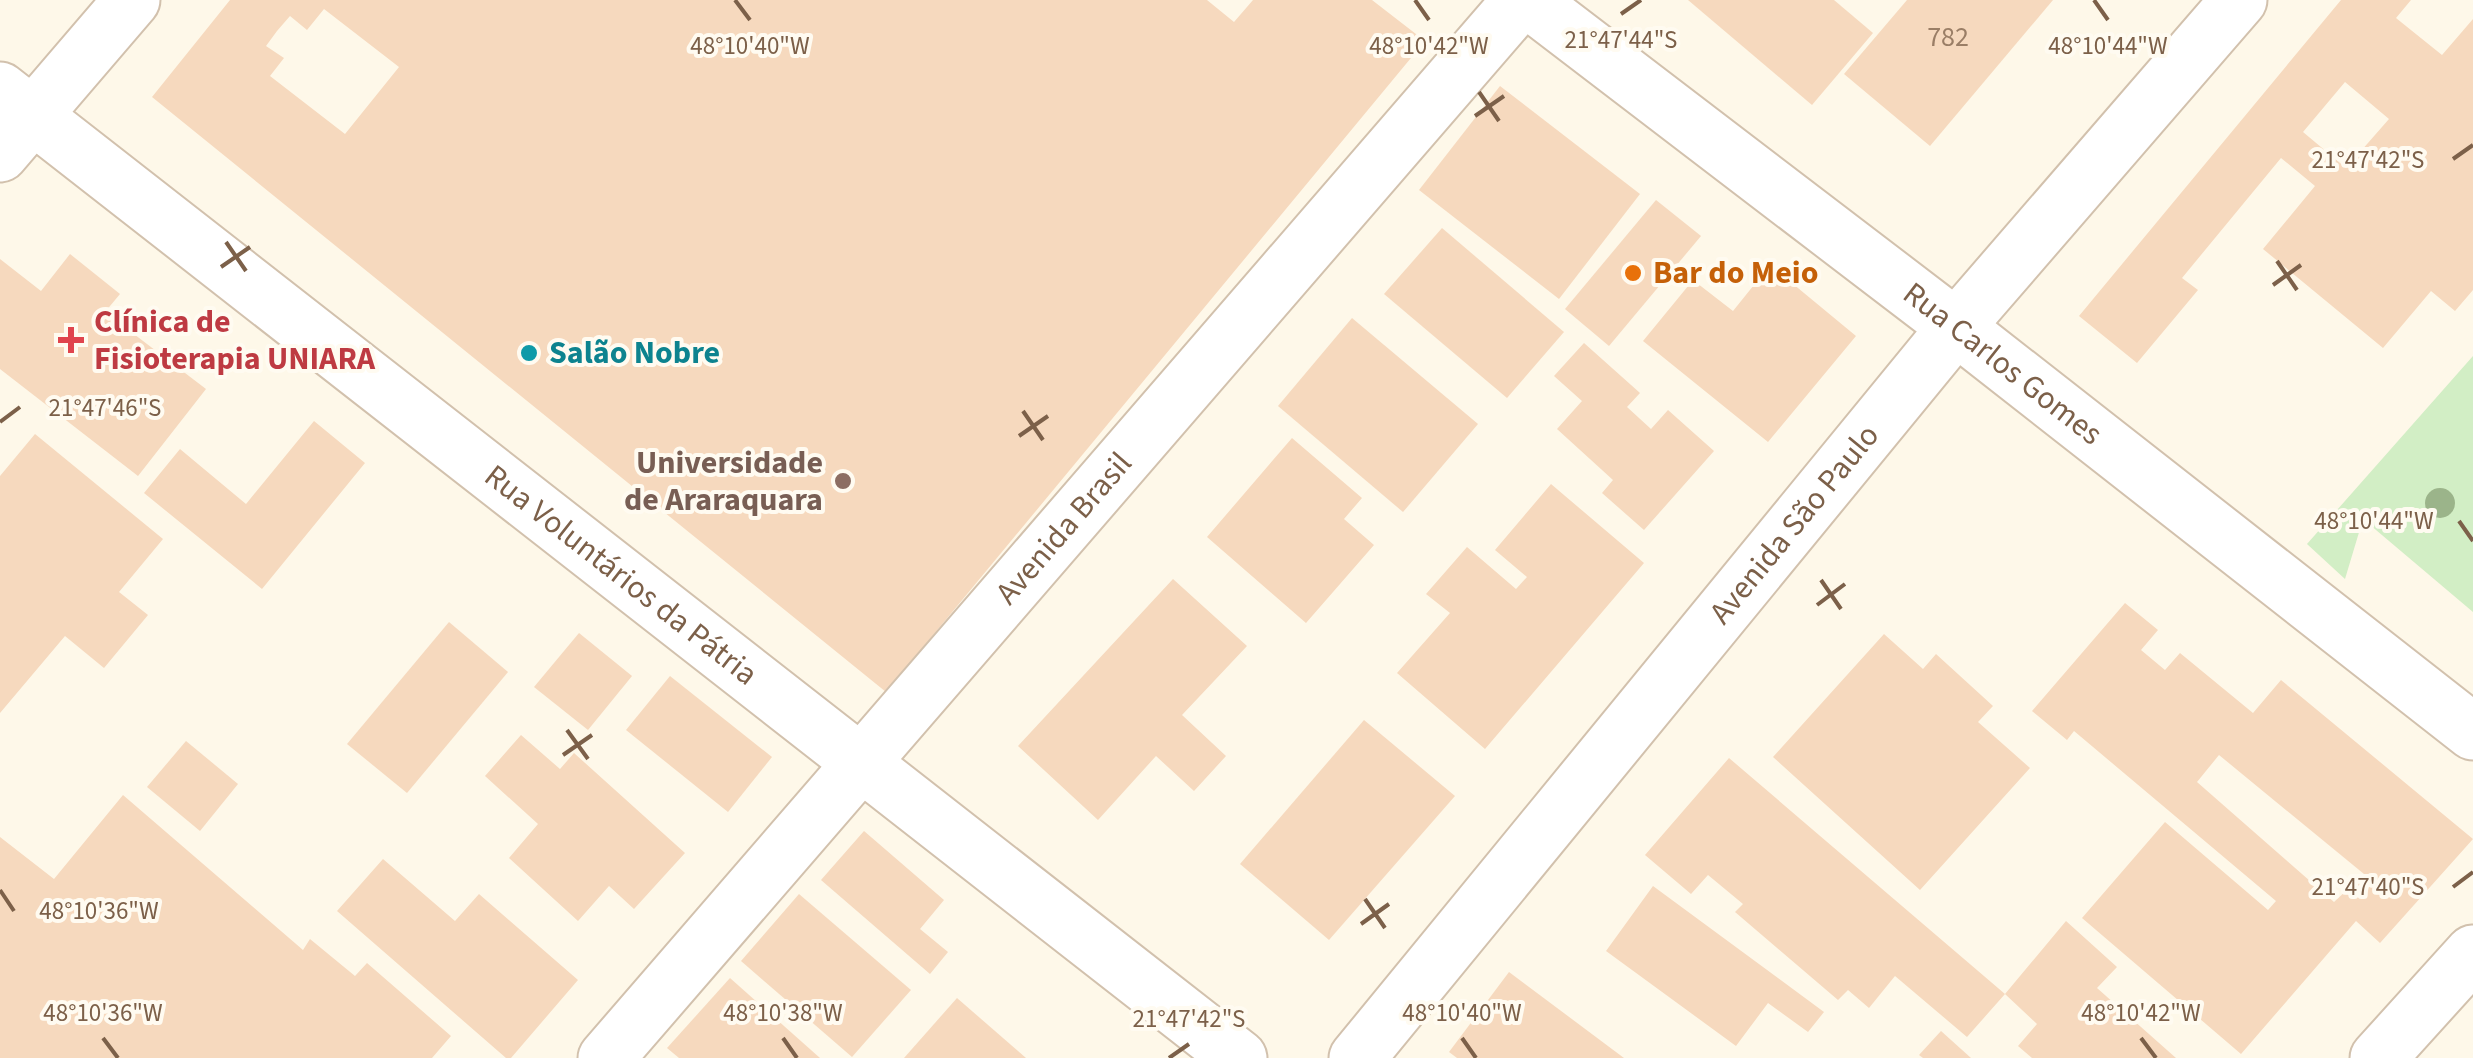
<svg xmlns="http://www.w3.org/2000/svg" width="2473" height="1058" viewBox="0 0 2473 1058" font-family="'Source Sans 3',sans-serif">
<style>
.green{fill:#d2eec5}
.building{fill:#f6d9be;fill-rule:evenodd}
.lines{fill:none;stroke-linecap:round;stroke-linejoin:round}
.minor-casing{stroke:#d2c1ad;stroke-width:59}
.tertiary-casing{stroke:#d2c1ad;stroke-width:59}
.minor{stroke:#fff;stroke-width:55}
.tertiary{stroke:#fff;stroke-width:55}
.tree{fill:#9bb48a}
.ticks{fill:none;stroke:#7c6049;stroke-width:4}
.food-dot{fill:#e8710a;stroke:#fffbf1;stroke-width:4}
.health-dot{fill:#e0444e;stroke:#fffbf1;stroke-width:4}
.culture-dot{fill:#0f9aa8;stroke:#fffbf1;stroke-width:4}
.education-dot{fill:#8d6e63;stroke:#fffbf1;stroke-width:4}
.labels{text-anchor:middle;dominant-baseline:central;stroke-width:8;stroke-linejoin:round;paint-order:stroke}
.number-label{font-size:28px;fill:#9a7e66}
.food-label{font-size:32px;font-weight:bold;fill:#c56008;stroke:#fffbf1;text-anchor:start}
.health-label{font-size:32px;font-weight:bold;fill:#be3a42;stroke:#fffbf1;text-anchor:start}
.culture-label{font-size:32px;font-weight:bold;fill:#0d838f;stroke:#fffbf1;text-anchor:start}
.street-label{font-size:32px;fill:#7c6049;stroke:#fffbf1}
.education-label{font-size:32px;font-weight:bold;fill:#785e54;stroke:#fffbf1;text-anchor:end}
.ticks-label{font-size:25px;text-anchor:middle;fill:#7c6049;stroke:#fffbf1;stroke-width:8;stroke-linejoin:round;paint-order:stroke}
</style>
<rect width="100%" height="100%" fill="#fef8e9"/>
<!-- green -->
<path class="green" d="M2473,356V612L2363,519L2345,579L2307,544Z"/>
<!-- building -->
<g class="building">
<path d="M230,0H1207L1234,22L1253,0H1372L1425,41L886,692L152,97ZM324,9L399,67L345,134L270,76L284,58L266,46L277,31L290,16L307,30Z"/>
<path d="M1688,0H1834L1873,33L1812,105Z"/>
<path d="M1907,0H2053L1930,146L1844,74Z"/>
<path d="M2341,0H2411L2396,18L2442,55L2473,19V290L2455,311L2431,291L2383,348L2263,249L2315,186L2281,158L2182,278L2198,290L2137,363L2079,316ZM2345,82L2389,119L2346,168L2303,132Z"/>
<path d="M1500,86L1640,194L1559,299L1419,190Z"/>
<path d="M1656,200L1701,236L1609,346L1565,309Z"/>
<path d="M1442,228L1564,332L1507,398L1384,294Z"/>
<path d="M70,254L120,294L105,312L206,389L138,476L0,369V259L41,291Z"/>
<path d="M1770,265L1856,336L1768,442L1643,341L1693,280L1733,311Z"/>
<path d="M1352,318L1478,424L1403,512L1278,406Z"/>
<path d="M1584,343L1640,393L1627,407L1651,429L1668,410L1714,451L1644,530L1602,493L1613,480L1557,429L1582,401L1554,376Z"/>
<path d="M314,421L365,463L262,589L144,493L180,449L246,504Z"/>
<path d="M35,434L163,539L119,592L148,615L104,668L65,636L0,713V476Z"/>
<path d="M1292,438L1362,498L1344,519L1374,545L1306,623L1207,537Z"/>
<path d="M1551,484L1644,563L1485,749L1397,673L1450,613L1426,594L1467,547L1516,589L1527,577L1495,550Z"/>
<path d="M1173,579L1247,646L1182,715L1226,756L1194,791L1156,756L1098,820L1018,746Z"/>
<path d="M2125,603L2158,630L2141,650L2165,670L2180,653L2253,713L2281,680L2473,839L2380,943L2356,921L2241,1054L2082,918L2165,822L2268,910L2276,901L2074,731L2067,740L2032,711ZM2219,755L2364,874L2334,902L2197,782Z"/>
<path d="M449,622L508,672L407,793L347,744Z"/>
<path d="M579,633L632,676L588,730L534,687Z"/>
<path d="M1884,634L1923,669L1936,654L1993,706L1978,722L2030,768L1920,890L1773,757Z"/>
<path d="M670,676L772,757L728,812L626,730Z"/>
<path d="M1364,720L1455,796L1329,940L1240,864Z"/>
<path d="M521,735L560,769L574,753L685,853L634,909L609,886L578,921L509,858L538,824L485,776Z"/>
<path d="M186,741L238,784L200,831L147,787Z"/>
<path d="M1729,758L2005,994L2066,921L2117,967L2097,988L2176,1058H2032L2018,1046L2037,1024L2005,994L1967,1037L1895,976L1869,1008L1848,990L1838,1000L1735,912L1743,904L1708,875L1691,894L1645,855Z"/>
<path d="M123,795L303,950L310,939L355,976L367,963L451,1036L432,1058H0V837L54,879Z"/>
<path d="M864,831L944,900L920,929L948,952L930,974L821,880Z"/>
<path d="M383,859L455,921L479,894L578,980L511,1058H506L337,911Z"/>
<path d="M1653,886L1824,1012L1808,1032L1768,1003L1736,1046L1606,951Z"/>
<path d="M799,894L911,990L852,1057L741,961Z"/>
<path d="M1509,972L1624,1058H1457L1449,1052Z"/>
<path d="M730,978L820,1058H679L667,1048Z"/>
<path d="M957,998L1026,1058H904Z"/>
<path d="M1941,1031L1971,1058H1923L1919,1055Z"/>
</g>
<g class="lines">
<defs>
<g id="minor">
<path id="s1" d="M0,90L1239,1058"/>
<path d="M0,154L132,0"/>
<path id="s2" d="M606,1058L1521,0"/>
<path id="s3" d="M1357,1058L1956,327L2239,0"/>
<path d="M2378,1058L2473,953"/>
</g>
<g id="tertiary">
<path id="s4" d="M1528,0L1956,327L2473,732"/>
</g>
</defs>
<!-- minor casing -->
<use href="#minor" class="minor-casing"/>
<!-- tertiary casing -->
<use href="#tertiary" class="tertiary-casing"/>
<!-- minor -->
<use href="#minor" class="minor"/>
<!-- tertiary -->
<use href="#tertiary" class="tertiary"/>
</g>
<!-- trees -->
<circle class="tree" cx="2440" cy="503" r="15"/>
<!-- ticks -->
<path class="ticks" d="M735,0L750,20M1415,0L1429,20M2094,0L2108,20M1621,14L1641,0M1479,92L1499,121M1475,116L1504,96M2453,159L2473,145M226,242L246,271M2277,261L2297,290M221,267L250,247M2273,285L2301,265M1023,411L1043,440M0,422L20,407M1019,436L1048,416M2459,521L2473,541M1821,580L1841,609M1817,605L1845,584M567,730L588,759M563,755L592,735M2453,887L2473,872M0,890L14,911M1365,899L1385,928M1361,924L1389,904M103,1038L118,1058M783,1038L797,1058M1462,1038L1476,1058M2141,1038L2156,1058M1169,1058L1189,1044"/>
<!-- markers -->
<circle class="food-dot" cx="1633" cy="273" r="10"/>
<path class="health-dot" d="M66 325h10v10h10v10h-10v10h-10v-10h-10v-10h10z"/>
<circle class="culture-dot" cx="529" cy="353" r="10"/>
<circle class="education-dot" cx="843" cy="481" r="10"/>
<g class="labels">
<!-- number labels -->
<g class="number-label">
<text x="1948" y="37">782</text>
</g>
<!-- food labels -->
<g class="food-label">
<text x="1653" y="273">Bar do Meio</text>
</g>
<!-- health labels -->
<g class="health-label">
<text x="94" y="322">Clínica de<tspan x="94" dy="37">Fisioterapia UNIARA</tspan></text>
</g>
<!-- culture labels -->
<g class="culture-label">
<text x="549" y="353">Salão Nobre</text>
</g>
<!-- street labels -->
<g class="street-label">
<text stroke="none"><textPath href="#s4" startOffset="598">Rua Carlos Gomes</textPath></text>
<text stroke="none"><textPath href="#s3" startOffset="690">Avenida São Paulo</textPath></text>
<text stroke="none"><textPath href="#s2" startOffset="700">Avenida Brasil</textPath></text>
<text stroke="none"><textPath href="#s1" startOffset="788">Rua Voluntários da Pátria</textPath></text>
</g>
<!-- education labels -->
<g class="education-label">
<text x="823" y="463">Universidade<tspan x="823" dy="37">de Araraquara</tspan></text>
</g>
</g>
<g class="ticks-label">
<text x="1621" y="48">21°47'44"S</text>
<text x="750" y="54">48°10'40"W</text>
<text x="1429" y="54">48°10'42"W</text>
<text x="2108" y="54">48°10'44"W</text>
<text x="2368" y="168">21°47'42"S</text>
<text x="105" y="416">21°47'46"S</text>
<text x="2374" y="529">48°10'44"W</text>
<text x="2368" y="895">21°47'40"S</text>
<text x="99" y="919">48°10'36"W</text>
<text x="103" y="1021">48°10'36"W</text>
<text x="783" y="1021">48°10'38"W</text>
<text x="1462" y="1021">48°10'40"W</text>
<text x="2141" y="1021">48°10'42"W</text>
<text x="1189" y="1027">21°47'42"S</text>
</g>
</svg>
